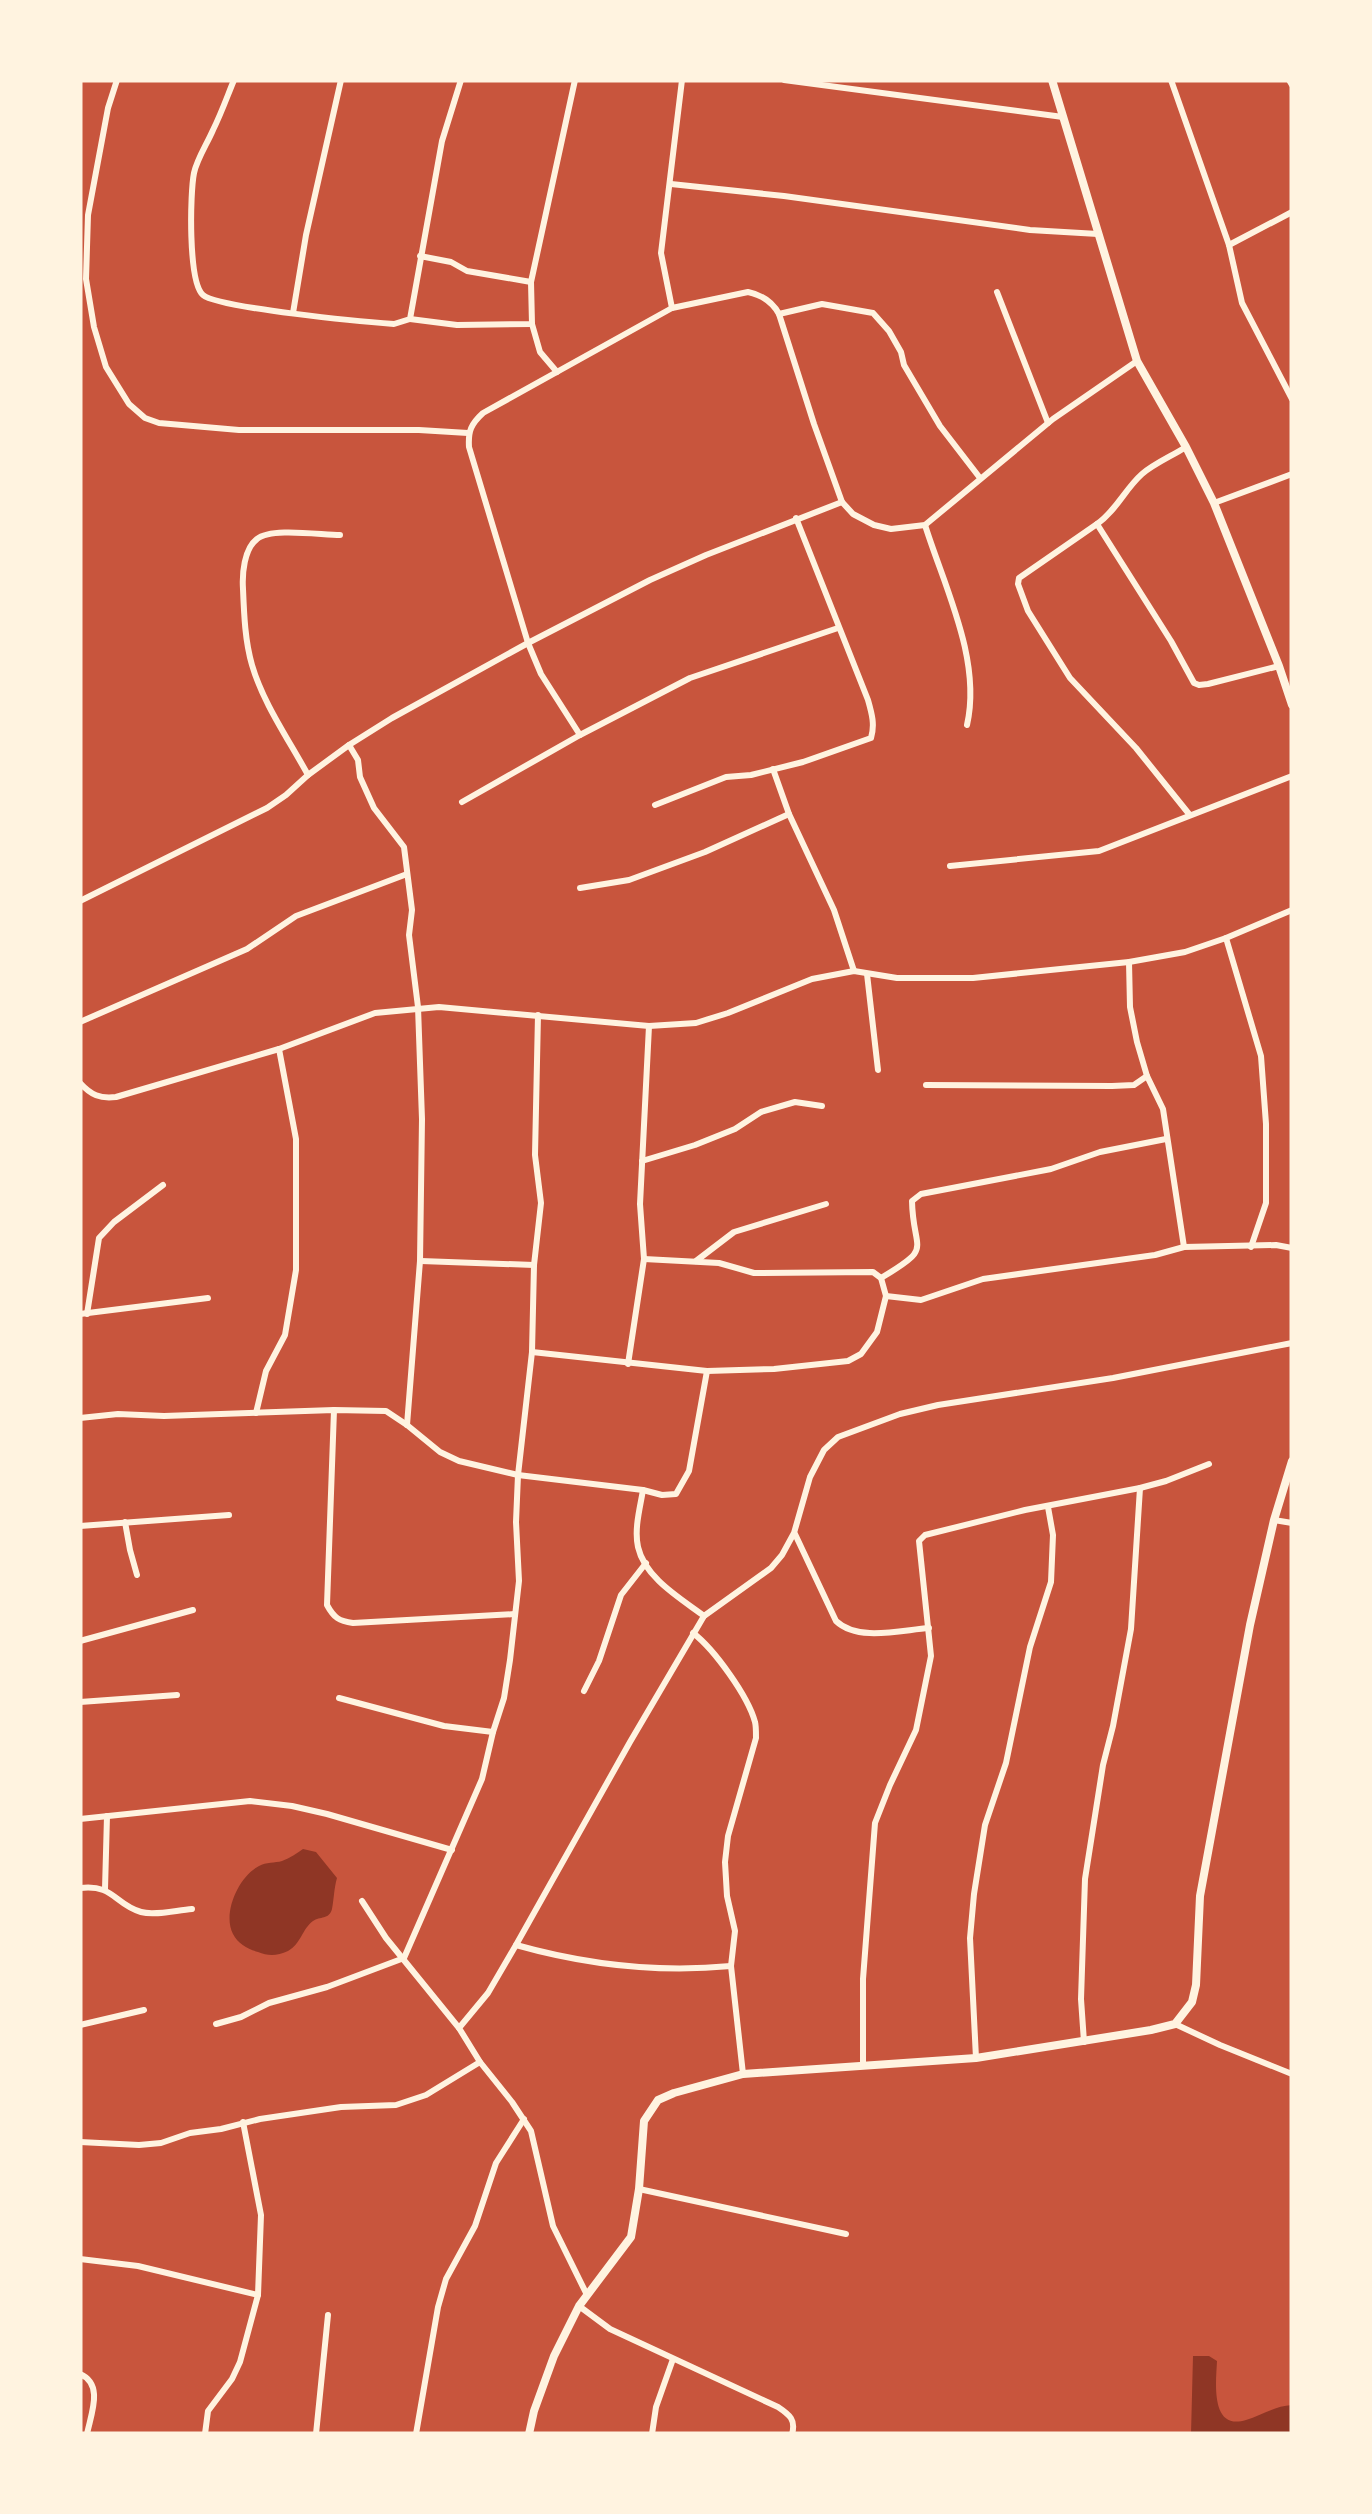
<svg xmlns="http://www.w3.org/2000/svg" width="1372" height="2514" viewBox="0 0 1372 2514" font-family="'Nunito Sans',sans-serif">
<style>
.water{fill:#8f3625}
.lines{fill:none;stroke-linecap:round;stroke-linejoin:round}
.minor{stroke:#fff3e0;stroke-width:6}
.tertiary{stroke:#fff3e0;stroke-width:8}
</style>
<rect width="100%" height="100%" fill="#c8553d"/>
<!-- water -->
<g class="water">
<path d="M303,1849L316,1852L337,1878C334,1888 334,1899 332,1909C329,1920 320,1916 313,1921C302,1929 301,1944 288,1951C277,1956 268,1956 258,1952C248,1949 238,1944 233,1934C222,1913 239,1876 259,1866C266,1862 275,1863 282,1861C290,1858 297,1853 303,1849Z"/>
<path d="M1193,2356H1209L1217,2361C1216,2382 1210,2431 1246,2420C1262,2415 1275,2406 1292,2405V2434H1191Z"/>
</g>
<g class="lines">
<!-- minor -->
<g class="minor">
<path d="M117,80L108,108L88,215L86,279L94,327L106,367L129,404L145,418L159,423L239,430H419L468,433"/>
<path d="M234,80C227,97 221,114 213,130C207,144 197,159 194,173C190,193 188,282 203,295C218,308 366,322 394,324L410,319L442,141L461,80"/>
<path d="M784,80L1063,117"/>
<path d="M1171,80L1229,245L1242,303L1292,399"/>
<path d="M1289,80L1292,85"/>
<path d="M671,184L784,196L1030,230L1098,234"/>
<path d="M1229,245L1292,212"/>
<path d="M420,256L451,262L467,271L531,282"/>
<path d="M997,292L1048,423"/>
<path d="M672,308L661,253L682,80"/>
<path d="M293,313L306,235L341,80"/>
<path d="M779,314L822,304L873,313L889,331L901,352L904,365L940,426L980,478"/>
<path d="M410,319L457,325L532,324L531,282L575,80"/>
<path d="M532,324L540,352L557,372"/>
<path d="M1186,447C1172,456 1155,463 1142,474C1125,489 1116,511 1097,524L1171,641L1194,683L1199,685L1208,684L1279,666"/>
<path d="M1214,503L1292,474"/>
<path d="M1097,524L1019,578L1018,584L1028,611L1070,678L1136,748L1189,814"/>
<path d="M925,525C944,586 982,660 967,725"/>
<path d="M580,735L541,674L528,643L469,447C468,431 471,424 483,413L672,308L748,292C762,295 772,301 779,314L814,424L842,502"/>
<path d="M773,769L789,814L834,910L854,971"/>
<path d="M308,775C289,740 263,703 252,665C245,641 244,614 243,589C242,574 244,549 257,539C271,527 321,535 340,535"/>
<path d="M462,802L580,735L690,678L838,628"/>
<path d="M655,805L726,777L751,775L803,762L871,738C875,725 872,714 868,700L796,518"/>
<path d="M950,866L1099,851L1292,776"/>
<path d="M580,888L629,880L705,852L789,814"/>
<path d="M80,901L267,808L286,795L308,775L349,745"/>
<path d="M1226,938L1261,1056L1266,1124V1203L1251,1247"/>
<path d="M1129,962L1130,1007L1137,1042L1147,1076L1163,1109L1184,1247"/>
<path d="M867,974L878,1070"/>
<path d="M80,1022L247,949L296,916L407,874"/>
<path d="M80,1083C91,1095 100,1099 116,1097L279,1049L375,1013L439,1007L649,1026L696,1023L728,1013L812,979L854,971L897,978H973L1129,962L1185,952L1226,938L1292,910"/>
<path d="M926,1085L1112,1086L1134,1085L1147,1076"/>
<path d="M642,1161L695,1145L735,1129L761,1112L795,1102L822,1106"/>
<path d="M644,1259L719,1263L754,1273L873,1272L881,1278L886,1296L921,1300L983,1279L1155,1255L1184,1247L1276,1245L1292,1248"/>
<path d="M421,1261L534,1265"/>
<path d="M696,1261L734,1232L826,1204"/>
<path d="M881,1278C935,1246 913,1253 912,1201L921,1194L1051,1169L1100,1152L1166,1139"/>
<path d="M80,1314L208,1298"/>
<path d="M87,1314L99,1238L114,1222L163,1185"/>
<path d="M532,1352L707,1371L774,1369L848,1361L861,1354L877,1332L886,1296"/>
<path d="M628,1364L644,1259L640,1204L649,1026"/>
<path d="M334,1410L327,1605C334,1618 339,1621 353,1623L515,1614"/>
<path d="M256,1413L266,1371L285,1335L296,1270V1139L279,1049"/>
<path d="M80,1418L118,1414L164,1416L334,1410L386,1411L407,1425L440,1452L459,1461L518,1475L643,1490L662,1495L676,1494L689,1471L707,1371"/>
<path d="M407,1425L420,1261L422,1119L418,1007L409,935L412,910L404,847L374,808L360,777L358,760L349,745L392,718L528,643L650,580L706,555L842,502L853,514L874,525L891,529L925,525L1053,419L1137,361"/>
<path d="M643,1490C640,1508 634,1529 638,1547C645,1578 680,1598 704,1616"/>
<path d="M1274,1520L1292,1523"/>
<path d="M125,1522L130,1550L137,1575"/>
<path d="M80,1526L229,1515"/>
<path d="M795,1534L836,1621C858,1642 901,1630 929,1628"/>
<path d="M693,1633C714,1649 748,1696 755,1722C756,1725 756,1735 756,1738L728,1836L725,1862L727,1896L735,1931L731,1966L743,2074"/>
<path d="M80,1641L193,1610"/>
<path d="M584,1691L599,1661L621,1595L646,1563"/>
<path d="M339,1698L444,1726L493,1732"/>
<path d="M80,1702L177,1695"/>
<path d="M80,1819L250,1801L292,1806L327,1814L452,1850"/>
<path d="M80,1888C114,1884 114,1904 141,1912C155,1916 177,1910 192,1909"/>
<path d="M105,1889L107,1816"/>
<path d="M362,1901L386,1938L459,2028"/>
<path d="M516,1945C587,1965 658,1973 731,1966"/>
<path d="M216,2024L241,2017L269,2003L327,1987L404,1958L482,1779L493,1732L504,1698L510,1660L519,1581L516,1522L518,1475L532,1352L534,1265L541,1203L535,1155L538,1015"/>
<path d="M1175,2024L1220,2045L1292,2074"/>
<path d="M80,2025L144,2010"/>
<path d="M1084,2042L1081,1999L1085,1879L1103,1765L1113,1726L1131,1629L1140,1488"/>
<path d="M976,2058L970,1938L974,1894L985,1825L1006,1763L1030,1647L1051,1582L1053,1535L1048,1507"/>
<path d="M863,2066V1979L875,1823L890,1785L916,1730L931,1656L919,1541L925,1535L1025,1510L1140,1488L1166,1481L1209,1464"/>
<path d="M80,2142L139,2145L161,2143L190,2133L221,2129L260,2119L341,2107L396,2105L426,2095L480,2062"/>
<path d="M639,2189L846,2234"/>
<path d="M80,2259L138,2266L258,2295"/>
<path d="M587,2295L553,2226L531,2131L512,2102L480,2062L459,2028L488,1993L516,1945L630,1742L704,1616L771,1568L782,1555L794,1533L810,1477L824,1450L838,1437L900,1414L938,1405L1113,1378L1292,1343"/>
<path d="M579,2306L610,2329L778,2407C790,2415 796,2420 792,2434"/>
<path d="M80,2374C104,2384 91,2414 87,2434"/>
<path d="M205,2434L208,2411L232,2379L240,2362L258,2295L261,2215L243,2122"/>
<path d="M316,2434L328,2315"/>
<path d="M416,2434L438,2307L446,2279L475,2226L496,2163L524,2119"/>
<path d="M652,2434L656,2407L673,2359"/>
</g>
<!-- tertiary -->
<g class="tertiary">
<path d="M1052,80L1137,361L1186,447L1214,503L1279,666L1292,705"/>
<path d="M529,2434L534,2411L554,2356L579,2306L631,2237L639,2189L644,2121L658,2100L674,2093L743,2074L976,2058L1151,2030L1175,2024L1192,2002L1196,1985L1200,1896L1250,1625L1274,1520L1292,1461"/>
</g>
</g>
<!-- border -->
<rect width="1372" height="2514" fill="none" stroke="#fff3e0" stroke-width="165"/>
</svg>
